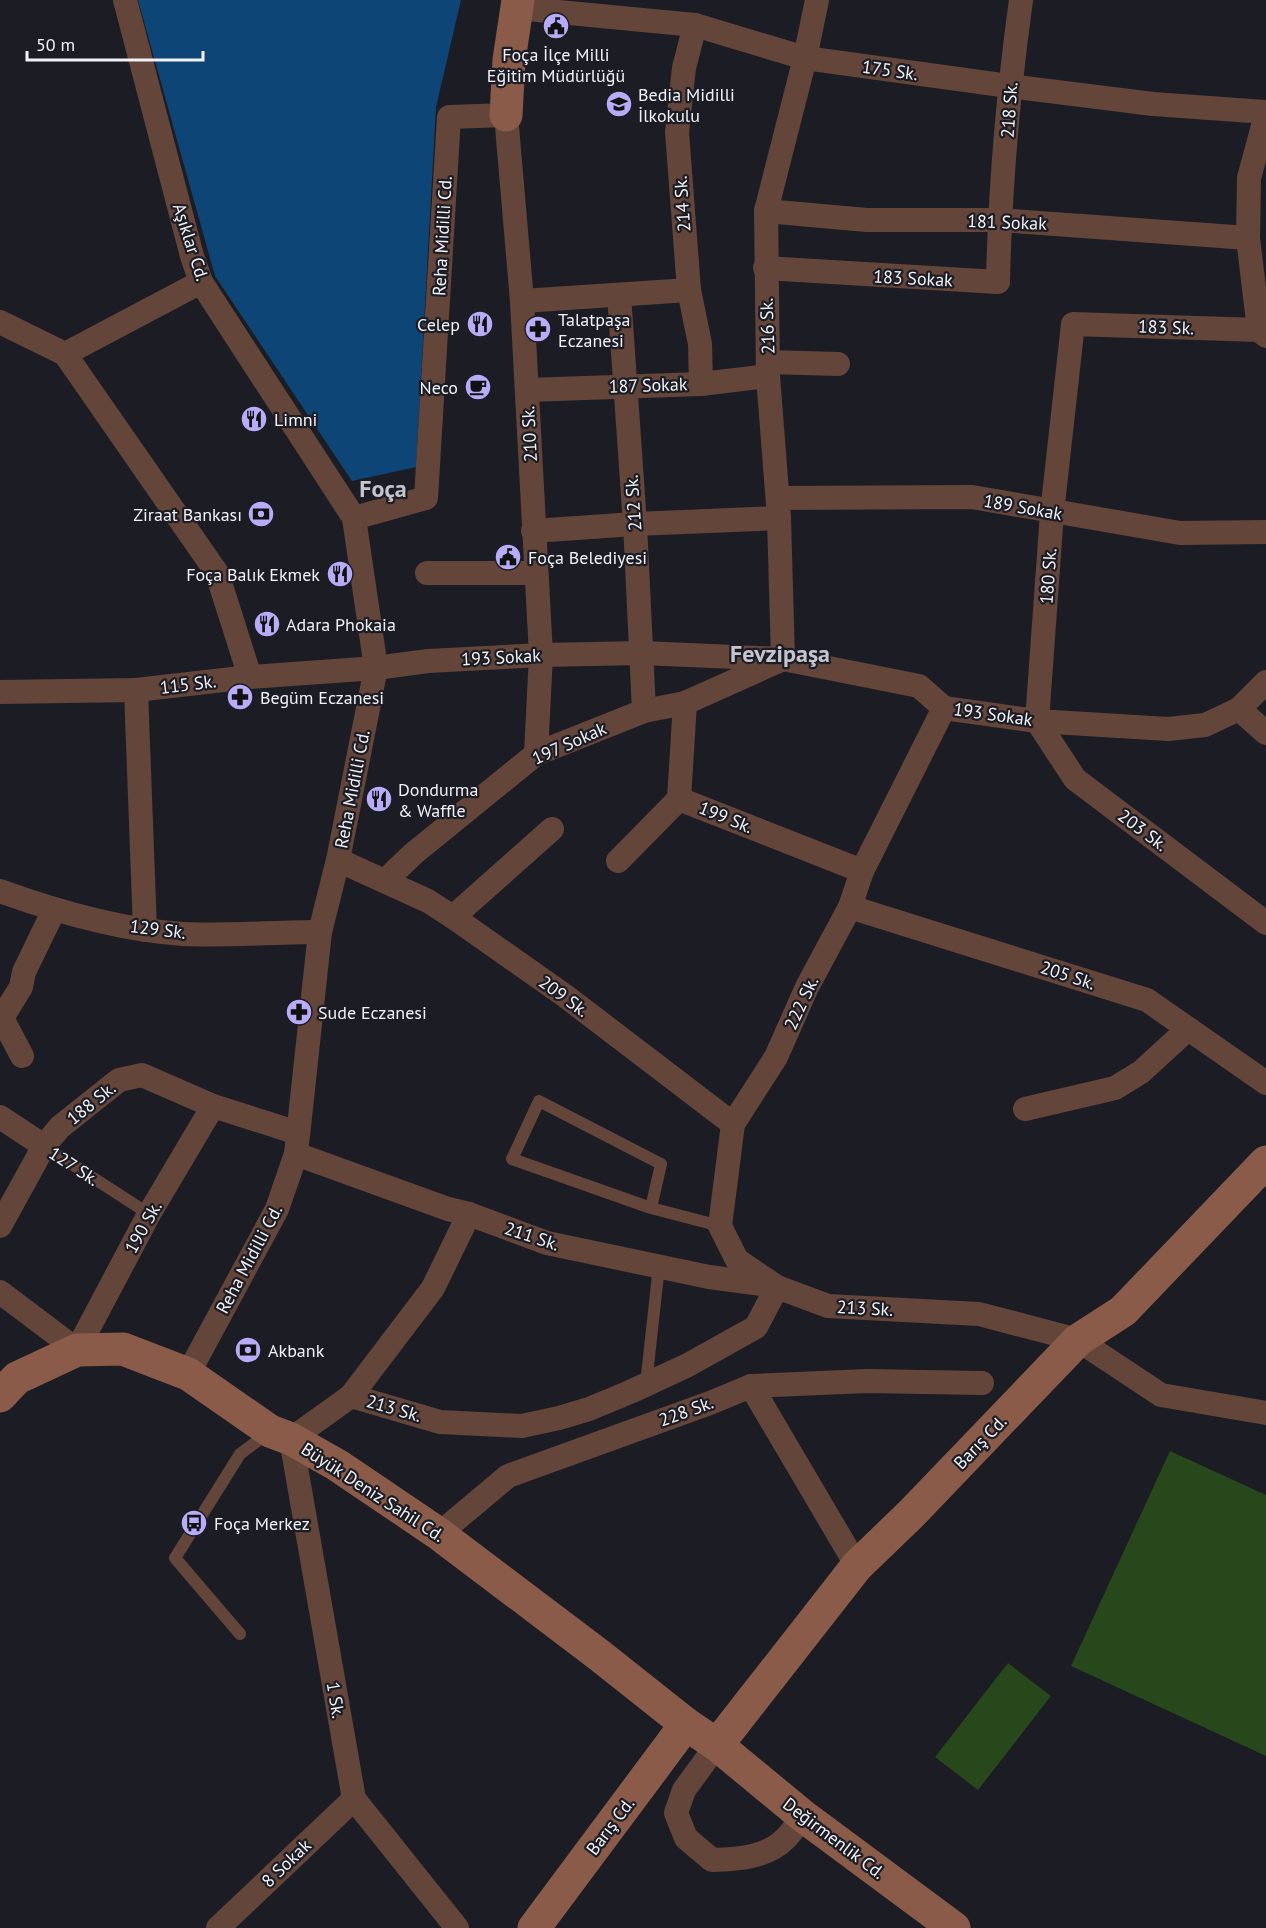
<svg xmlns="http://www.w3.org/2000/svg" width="1266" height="1928" viewBox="0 0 1266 1928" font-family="'PT Sans',sans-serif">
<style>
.green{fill:#26481a}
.water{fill:#0e4577}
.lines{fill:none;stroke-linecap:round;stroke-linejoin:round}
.lane{stroke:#63453a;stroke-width:12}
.street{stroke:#63453a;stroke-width:24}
.secondary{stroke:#8a5b49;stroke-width:33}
.labels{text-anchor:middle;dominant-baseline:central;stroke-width:4.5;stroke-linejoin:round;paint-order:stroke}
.poi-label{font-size:18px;fill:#f1f2f7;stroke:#1c1d24;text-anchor:start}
.street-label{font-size:18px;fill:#f1f2f7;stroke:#1c1d24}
.district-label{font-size:24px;font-weight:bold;fill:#c4c5cf;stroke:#1c1d24}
</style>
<rect width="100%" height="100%" fill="#1c1d24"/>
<!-- green -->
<g class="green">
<path d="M1170,1451L1266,1495V1756L1071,1666Z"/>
<path d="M1008,1663L1051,1696L978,1790L935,1757Z"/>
</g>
<!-- water -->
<path class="water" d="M138,0H461L436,107L416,467L352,481L215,276Z"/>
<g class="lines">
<!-- lane -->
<g class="lane">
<path d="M44,1146L149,1214"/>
<path d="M651,1208L661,1164L539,1101L512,1159L651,1208L720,1226"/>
<path d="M646,1384L659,1266"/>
<path d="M240,1634L175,1558L240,1454L268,1433"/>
</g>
<!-- street -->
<g class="street">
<path d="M125,0L192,256L201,282L354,518L376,668L338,860L320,932L296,1154L277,1209L188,1374"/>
<path d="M517,8L695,25L805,58L1009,86L1153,104L1266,112"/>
<path d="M695,25L684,68L677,132L689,290L700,344L701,384"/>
<path d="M1266,115L1249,178L1248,238L1259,330L1266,336"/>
<path d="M766,211L867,220H1000L1248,238"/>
<path d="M765,268L998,282C1000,188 1008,94 1021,0"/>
<path d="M619,295L635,524L644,711"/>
<path d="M522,301L689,290"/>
<path d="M0,322L65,354L201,282"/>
<path d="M1259,330L1073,324L1052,513L1037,721L1075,779L1266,923"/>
<path d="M65,354L217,573L250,677"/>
<path d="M769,362L838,364"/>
<path d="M527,390L701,384L768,376"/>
<path d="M778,498L972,497L1180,533L1266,532"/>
<path d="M354,518L426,498L449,117L506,115L522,301L541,655L536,754"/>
<path d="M533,531L635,524L779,518"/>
<path d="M427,573H535"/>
<path d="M136,690L145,930"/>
<path d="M0,692L136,690L250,677L376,668L428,661L541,655L642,653L783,659L919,686L944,708L1037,721L1168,729L1205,725L1239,709L1266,682"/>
<path d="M685,703L679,799L862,871"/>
<path d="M944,708L862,871L850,907L807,987L776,1057L733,1124L720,1226L737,1260L777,1287L828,1306L979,1314L1078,1340L1161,1395L1266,1413"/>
<path d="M1239,709L1266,733"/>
<path d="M338,860L428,901L453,917L564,995L733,1124"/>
<path d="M618,861L679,799"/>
<path d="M386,880L413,854L536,754L644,711L685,703L783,659L779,518L768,376L766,211L805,58L817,0"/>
<path d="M0,891C58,912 120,930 183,934C228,936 275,932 320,932"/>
<path d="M850,907L1147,1000L1266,1083"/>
<path d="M453,917L552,829"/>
<path d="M22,1056L2,1018L21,987L24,972L54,910"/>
<path d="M1025,1109L1115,1088L1141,1072L1188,1029"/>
<path d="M0,1117L44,1146"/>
<path d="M296,1154L448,1209L469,1214L547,1243L709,1277L769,1285"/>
<path d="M0,1226L44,1146L60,1127L119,1080L142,1075L213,1106L298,1133"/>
<path d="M0,1292L77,1350L149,1214L213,1106"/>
<path d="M751,1386L867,1381L982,1383"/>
<path d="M351,1396L440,1422L522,1426L559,1418L589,1409L630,1392L688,1365L756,1327L777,1287"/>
<path d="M439,1534L508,1476L710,1403L751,1386L857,1566"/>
<path d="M717,1745L684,1790L676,1813L686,1838L712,1860C737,1859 766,1858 785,1839C792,1832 797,1824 803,1816"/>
<path d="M218,1928L354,1799"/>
<path d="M457,1928L354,1799L291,1439L351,1396L433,1288L469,1214"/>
</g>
<!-- secondary -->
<g class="secondary">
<path d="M506,115L509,60L518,0"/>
<path d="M0,1396L17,1378L77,1350L123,1349L188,1374L270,1431L291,1439L337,1465L439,1534L599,1655L686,1724L717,1745L803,1816L954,1928"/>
<path d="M717,1745L857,1566L912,1513L1078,1340L1123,1311L1266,1162"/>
<path d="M534,1928L686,1724"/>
</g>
</g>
<!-- icons -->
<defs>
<symbol id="civic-disc" viewBox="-11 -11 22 22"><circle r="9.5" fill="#b8abf7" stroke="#1c1d24"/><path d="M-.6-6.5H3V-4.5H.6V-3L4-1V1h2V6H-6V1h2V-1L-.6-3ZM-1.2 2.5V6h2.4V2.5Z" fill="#111"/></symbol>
<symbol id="school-disc" viewBox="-11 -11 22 22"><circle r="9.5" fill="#b8abf7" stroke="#1c1d24"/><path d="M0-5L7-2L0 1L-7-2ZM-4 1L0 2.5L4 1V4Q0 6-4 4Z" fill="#111"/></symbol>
<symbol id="restaurant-disc" viewBox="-11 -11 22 22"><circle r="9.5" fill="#b8abf7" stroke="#1c1d24"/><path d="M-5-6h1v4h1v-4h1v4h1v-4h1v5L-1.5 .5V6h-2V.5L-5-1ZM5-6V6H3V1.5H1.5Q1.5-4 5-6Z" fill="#111"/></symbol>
<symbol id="pharmacy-disc" viewBox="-11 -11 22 22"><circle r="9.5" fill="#b8abf7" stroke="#1c1d24"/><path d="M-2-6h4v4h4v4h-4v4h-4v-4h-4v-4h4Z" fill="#111"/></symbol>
<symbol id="cafe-disc" viewBox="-11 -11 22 22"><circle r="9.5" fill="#b8abf7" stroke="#1c1d24"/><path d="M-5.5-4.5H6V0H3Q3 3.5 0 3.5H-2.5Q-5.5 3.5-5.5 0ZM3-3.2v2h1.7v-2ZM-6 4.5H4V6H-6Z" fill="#111"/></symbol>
<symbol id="bank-disc" viewBox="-11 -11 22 22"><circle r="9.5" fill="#b8abf7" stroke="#1c1d24"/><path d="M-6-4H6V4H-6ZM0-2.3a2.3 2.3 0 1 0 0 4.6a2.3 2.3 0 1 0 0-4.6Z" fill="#111"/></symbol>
<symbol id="bus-disc" viewBox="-11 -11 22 22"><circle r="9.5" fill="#b8abf7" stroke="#1c1d24"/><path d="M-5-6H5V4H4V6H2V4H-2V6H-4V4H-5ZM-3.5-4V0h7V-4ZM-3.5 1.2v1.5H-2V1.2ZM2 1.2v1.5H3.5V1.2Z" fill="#111"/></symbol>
</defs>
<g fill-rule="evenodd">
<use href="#civic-disc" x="541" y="11" width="30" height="30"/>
<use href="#school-disc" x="604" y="89" width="30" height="30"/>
<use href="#restaurant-disc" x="465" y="309" width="30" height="30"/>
<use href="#pharmacy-disc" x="523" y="314" width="30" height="30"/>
<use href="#cafe-disc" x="463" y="372" width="30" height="30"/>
<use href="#restaurant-disc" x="239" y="404" width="30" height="30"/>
<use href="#bank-disc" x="246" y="499" width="30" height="30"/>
<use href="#civic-disc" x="493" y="542" width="30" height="30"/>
<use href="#restaurant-disc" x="325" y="559" width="30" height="30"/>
<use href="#restaurant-disc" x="252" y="609" width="30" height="30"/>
<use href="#pharmacy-disc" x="225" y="682" width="30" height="30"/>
<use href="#restaurant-disc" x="364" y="784" width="30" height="30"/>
<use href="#pharmacy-disc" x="284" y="997" width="30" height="30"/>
<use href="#bank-disc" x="233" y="1335" width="30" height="30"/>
<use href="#bus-disc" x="179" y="1508" width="30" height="30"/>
</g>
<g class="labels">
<!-- poi labels -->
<g class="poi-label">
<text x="556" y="54" text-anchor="middle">Foça İlçe Milli<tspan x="556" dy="21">Eğitim Müdürlüğü</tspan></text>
<text x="638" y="94">Bedia Midilli<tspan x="638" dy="21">İlkokulu</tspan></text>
<text x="558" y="319">Talatpaşa<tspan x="558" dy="21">Eczanesi</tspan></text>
<text x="460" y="324" text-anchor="end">Celep</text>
<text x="458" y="387" text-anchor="end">Neco</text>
<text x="274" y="419">Limni</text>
<text x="242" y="514" text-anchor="end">Ziraat Bankası</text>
<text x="528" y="557">Foça Belediyesi</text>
<text x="320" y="574" text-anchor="end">Foça Balık Ekmek</text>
<text x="286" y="624">Adara Phokaia</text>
<text x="260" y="697">Begüm Eczanesi</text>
<text x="398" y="789">Dondurma<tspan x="398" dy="21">&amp; Waffle</tspan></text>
<text x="318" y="1012">Sude Eczanesi</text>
<text x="268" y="1350">Akbank</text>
<text x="214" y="1523">Foça Merkez</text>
</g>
<!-- street labels -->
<g class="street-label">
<text transform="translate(890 70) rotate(8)">175 Sk.</text>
<text transform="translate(1009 110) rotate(-86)">218 Sk.</text>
<text transform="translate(682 204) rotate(-94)">214 Sk.</text>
<text transform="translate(1007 222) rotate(2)">181 Sokak</text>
<text transform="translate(442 236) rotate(-87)">Reha Midilli Cd.</text>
<text transform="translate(191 242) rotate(72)">Aşıklar Cd.</text>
<text transform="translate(913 278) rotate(3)">183 Sokak</text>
<text transform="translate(767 326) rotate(-92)">216 Sk.</text>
<text transform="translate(1166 327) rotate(2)">183 Sk.</text>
<text transform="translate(648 385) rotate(-2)">187 Sokak</text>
<text transform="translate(529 434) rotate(-93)">210 Sk.</text>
<text transform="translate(633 503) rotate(-94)">212 Sk.</text>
<text transform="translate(1023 507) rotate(10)">189 Sokak</text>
<text transform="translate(1048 576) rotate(-86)">180 Sk.</text>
<text transform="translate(501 657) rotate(-3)">193 Sokak</text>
<text transform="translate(188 684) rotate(-7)">115 Sk.</text>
<text transform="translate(993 714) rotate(8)">193 Sokak</text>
<text transform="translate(569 743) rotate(-24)">197 Sokak</text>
<text transform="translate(352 789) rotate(-79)">Reha Midilli Cd.</text>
<text transform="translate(726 817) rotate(22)">199 Sk.</text>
<text transform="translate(1143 830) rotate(37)">203 Sk.</text>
<text transform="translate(158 929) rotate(7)">129 Sk.</text>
<text transform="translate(1068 975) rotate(18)">205 Sk.</text>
<text transform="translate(564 996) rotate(36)">209 Sk.</text>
<text transform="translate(801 1003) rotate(-65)">222 Sk.</text>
<text transform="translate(91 1103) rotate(-39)">188 Sk.</text>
<text transform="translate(74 1166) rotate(33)">127 Sk.</text>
<text transform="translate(143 1227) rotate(-61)">190 Sk.</text>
<text transform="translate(532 1236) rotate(18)">211 Sk.</text>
<text transform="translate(249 1259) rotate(-62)">Reha Midilli Cd.</text>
<text transform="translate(865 1308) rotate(3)">213 Sk.</text>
<text transform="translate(394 1408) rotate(16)">213 Sk.</text>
<text transform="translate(686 1411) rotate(-20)">228 Sk.</text>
<text transform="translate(980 1442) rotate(-46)">Barış Cd.</text>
<text transform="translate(373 1492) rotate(33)">Büyük Deniz Sahil Cd.</text>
<text transform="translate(336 1700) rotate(80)">1 Sk.</text>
<text transform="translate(610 1826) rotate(-53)">Barış Cd.</text>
<text transform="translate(834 1838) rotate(37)">Değirmenlik Cd.</text>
<text transform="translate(286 1863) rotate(-44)">8 Sokak</text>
</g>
<!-- district labels -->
<g class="district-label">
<text x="383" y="488">Foça</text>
<text x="780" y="653">Fevzipaşa</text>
</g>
</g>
<!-- scale -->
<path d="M27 51v9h176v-9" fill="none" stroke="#f1f2f7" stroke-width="3"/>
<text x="36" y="51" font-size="18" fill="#f1f2f7" stroke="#1c1d24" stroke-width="4.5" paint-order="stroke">50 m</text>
</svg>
